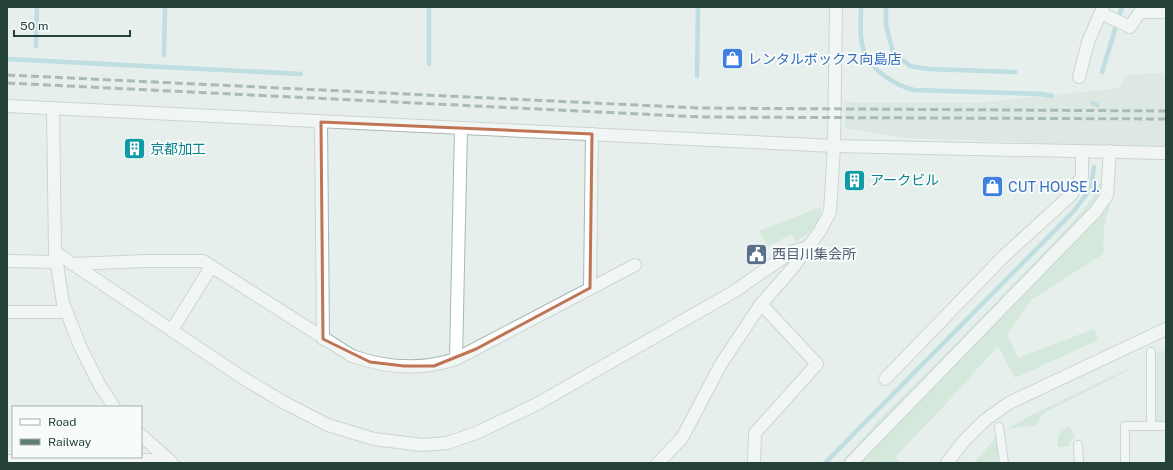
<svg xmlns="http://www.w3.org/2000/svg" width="1173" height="470" viewBox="0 0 1173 470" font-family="'Public Sans','Noto Sans JP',sans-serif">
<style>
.built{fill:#d4dfda}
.green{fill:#bfe0c8}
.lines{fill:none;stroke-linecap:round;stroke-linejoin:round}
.stream{stroke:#8ec9d4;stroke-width:4.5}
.service-casing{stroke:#a8b8b2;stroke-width:10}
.minor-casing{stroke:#a8b8b2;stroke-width:14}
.tertiary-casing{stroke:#a8b8b2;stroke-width:14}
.service{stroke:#fff;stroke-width:8}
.minor{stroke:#fff;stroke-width:12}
.tertiary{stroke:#fff;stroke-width:12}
.rail{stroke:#5f7d75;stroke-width:3;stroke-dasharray:8 4;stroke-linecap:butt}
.marked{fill:none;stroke:#c07456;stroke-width:3;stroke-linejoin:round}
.labels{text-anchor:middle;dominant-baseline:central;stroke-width:4;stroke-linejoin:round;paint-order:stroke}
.shop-label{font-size:14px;fill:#366cbe;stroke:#f7fbf9;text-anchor:start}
.culture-label{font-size:14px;fill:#0d838f;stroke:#f7fbf9;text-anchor:start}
.service-label{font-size:14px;fill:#4e5e75;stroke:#f7fbf9;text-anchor:start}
</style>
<rect width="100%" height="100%" fill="#e6efeb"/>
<!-- built -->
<g class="built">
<path d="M1166,73V148L904,138L845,128L844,102L974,103L1120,88L1125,75Z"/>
<path d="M1166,349V424H1155L1154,355Z"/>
</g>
<!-- green -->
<g class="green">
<path d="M1115,182L1104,228L1103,254L1031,300L1007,334L1018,358L1094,329L1098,340L1015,378L998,346L942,408L895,457L901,463H841L878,421L962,337L1074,221L1094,196L1099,184Z"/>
<path d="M821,207C821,227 810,231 796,242L791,234L768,247L759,231Z"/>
<path d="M1127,369L1128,370L1050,410L1043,414L1036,425L1007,429L1028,417Z"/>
<path d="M1069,426L1075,438L1069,442L1070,446L1058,447C1057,435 1059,432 1069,426Z"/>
<path d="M997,436L1000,463H974Z"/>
</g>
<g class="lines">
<!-- stream -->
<g class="stream">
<path d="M861,7C861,20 859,35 863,48C869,69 894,85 914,90L1041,94L1052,96"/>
<path d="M886,7V25L893,52L910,66L928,69L1015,72"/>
<path d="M36,46L37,7"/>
<path d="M164,55L165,7"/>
<path d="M7,59L301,74"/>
<path d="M429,64V7"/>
<path d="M1102,72L1122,7"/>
<path d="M697,76L698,7"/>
<path d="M1093,103L1097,105"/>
<path d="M825,463L1073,212L1091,188L1094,167"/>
</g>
<defs>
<g id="service">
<path d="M1151,426H1166"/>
<path d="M999,427L1004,463"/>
<path d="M1078,445L1079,463"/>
<path d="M1125,463V426H1151V352"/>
</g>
<g id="minor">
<path d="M1101,13L1130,27L1140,12H1166"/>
<path d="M1079,77L1088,42L1103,7"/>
<path d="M321,122L323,339"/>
<path d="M55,252L243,378L283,402L328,425L374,439L422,445L447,443L476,433L537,404L735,291L791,252L808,247"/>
<path d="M7,261L57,262"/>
<path d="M72,264L145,261H203L352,356C386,368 422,370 456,359L635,265"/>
<path d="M590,288L592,134"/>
<path d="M7,312H67"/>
<path d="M172,330L208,272"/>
<path d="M456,359L461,128"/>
<path d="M885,379L1004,256L1071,195L1082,176V151"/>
<path d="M7,461L169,460"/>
<path d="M658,463L682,438L721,364L761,304L791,270L820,231L830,212L834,146L836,7"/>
<path d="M754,463L755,433L817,364L761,304"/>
<path d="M851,463L1096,211L1107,195L1110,151"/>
</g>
<g id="tertiary">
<path d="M7,106L834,146L1166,153"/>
<path d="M53,109L55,252L63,303L80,346L99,384L114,407"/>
<path d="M141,435L172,463"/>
<path d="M947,463L963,442L984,421L1009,403L1166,329"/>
</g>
</defs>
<!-- service casing -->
<use href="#service" class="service-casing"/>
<!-- minor casing -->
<use href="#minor" class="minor-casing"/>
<!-- tertiary casing -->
<use href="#tertiary" class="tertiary-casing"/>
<!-- service -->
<use href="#service" class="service"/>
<!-- minor -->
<use href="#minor" class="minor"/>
<!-- tertiary -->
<use href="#tertiary" class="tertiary"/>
<!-- rail -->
<g class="rail">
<path d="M7,75L699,108L1166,111"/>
<path d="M7,83L701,117L1166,119"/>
</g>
</g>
<!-- marked area -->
<path d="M0 0H1173V470H0ZM321,122L592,134L590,288L476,349L434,366H404L370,362L323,339Z" fill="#e6efeb" fill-opacity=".55" fill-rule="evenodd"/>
<path class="marked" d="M321,122L592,134L590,288L476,349L434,366H404L370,362L323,339Z"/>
<!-- icons -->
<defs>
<symbol id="shop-square" viewBox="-11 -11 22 22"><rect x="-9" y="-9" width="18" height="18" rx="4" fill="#3f7fe0" stroke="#f7fbf9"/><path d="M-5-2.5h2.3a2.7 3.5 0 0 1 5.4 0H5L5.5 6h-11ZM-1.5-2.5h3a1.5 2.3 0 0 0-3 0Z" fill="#fff"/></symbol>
<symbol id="building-square" viewBox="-11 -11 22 22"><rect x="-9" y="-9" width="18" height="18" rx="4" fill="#0f9aa8" stroke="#f7fbf9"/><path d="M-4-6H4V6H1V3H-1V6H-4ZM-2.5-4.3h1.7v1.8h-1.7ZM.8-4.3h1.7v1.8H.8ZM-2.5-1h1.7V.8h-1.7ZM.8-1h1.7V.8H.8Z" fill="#fff"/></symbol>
<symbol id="civic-square" viewBox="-11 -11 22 22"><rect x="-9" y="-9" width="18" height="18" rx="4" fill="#5c6f8a" stroke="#f7fbf9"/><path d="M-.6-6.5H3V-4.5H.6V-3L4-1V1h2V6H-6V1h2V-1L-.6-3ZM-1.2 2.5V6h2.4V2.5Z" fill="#fff"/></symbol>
</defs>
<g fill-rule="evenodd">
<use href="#shop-square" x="720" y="46" width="25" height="25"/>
<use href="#building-square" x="122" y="136" width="25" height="25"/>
<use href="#building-square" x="842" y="168" width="25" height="25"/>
<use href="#shop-square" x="980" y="174" width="25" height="25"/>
<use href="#civic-square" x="744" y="242" width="25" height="25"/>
</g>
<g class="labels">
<!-- shop labels -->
<g class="shop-label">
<text x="748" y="59">レンタルボックス向島店</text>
<text x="1008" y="187">CUT HOUSE J.</text>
</g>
<!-- culture labels -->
<g class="culture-label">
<text x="150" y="149">京都加工</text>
<text x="870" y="180">アークビル</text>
</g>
<!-- service labels -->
<g class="service-label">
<text x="772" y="254">西目川集会所</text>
</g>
</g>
<!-- border -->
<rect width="1173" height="470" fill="none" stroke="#24423a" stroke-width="16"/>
<!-- legend -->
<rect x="12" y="406" width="130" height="52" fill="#f7fbf9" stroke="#a3b1ad"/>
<rect x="20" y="419" width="20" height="6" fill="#ffffff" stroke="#a3b1ad"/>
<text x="48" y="426" font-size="12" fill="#24423a">Road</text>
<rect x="20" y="439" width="20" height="6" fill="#5f7d75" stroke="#a3b1ad"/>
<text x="48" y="446" font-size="12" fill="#24423a">Railway</text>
<!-- scale -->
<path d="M14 30v6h116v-6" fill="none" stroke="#24423a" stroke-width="2"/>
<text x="20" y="30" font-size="12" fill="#24423a" stroke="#f7fbf9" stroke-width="3" paint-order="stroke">50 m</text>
</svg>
